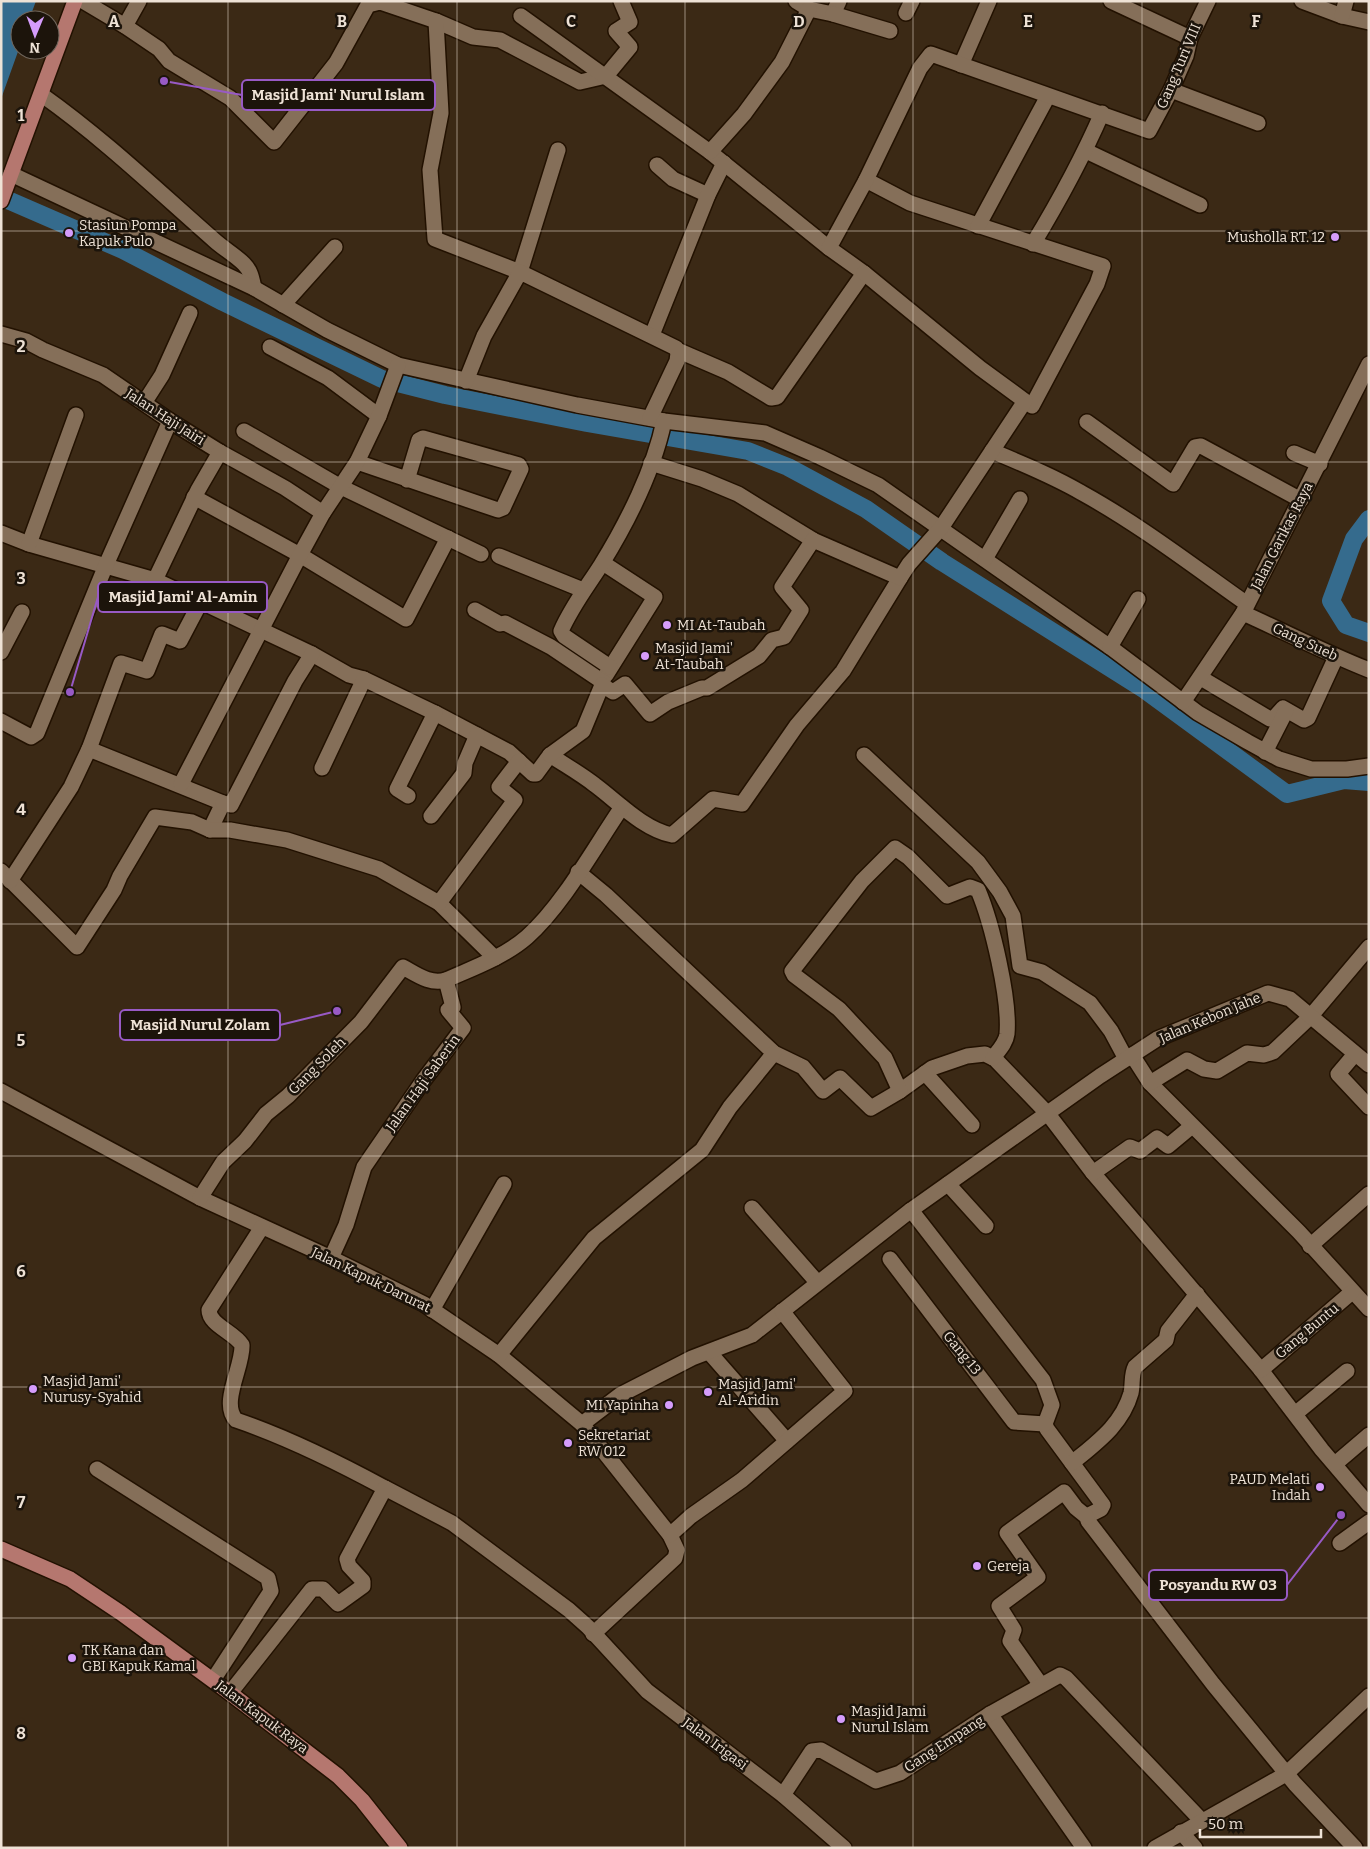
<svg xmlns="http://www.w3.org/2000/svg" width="1370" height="1849" viewBox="0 0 1370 1849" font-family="Bitter,serif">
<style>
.water{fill:#356b8d}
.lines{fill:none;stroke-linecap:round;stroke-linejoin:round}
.canal{stroke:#356b8d;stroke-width:18}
.minor-casing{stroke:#210;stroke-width:18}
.major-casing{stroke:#210;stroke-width:18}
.minor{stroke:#856f59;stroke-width:15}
.major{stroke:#b5776f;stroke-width:15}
.grid{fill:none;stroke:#eee2d6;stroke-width:1;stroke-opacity:0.55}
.poi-dot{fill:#d59cfb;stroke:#1c140b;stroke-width:2}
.labels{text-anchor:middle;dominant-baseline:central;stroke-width:5;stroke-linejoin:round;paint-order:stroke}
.street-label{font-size:14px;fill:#eee2d6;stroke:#1c140b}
.poi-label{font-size:14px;fill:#eee2d6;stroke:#1c140b;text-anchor:start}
.grid-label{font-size:16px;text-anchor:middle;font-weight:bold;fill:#eee2d6;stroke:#1c140b;stroke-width:5;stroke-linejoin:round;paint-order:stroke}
.leader{fill:none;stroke:#985ac5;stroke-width:2}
.callout-dot{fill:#985ac5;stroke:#1c140b;stroke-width:2}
.callout{fill:#1c140b;stroke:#985ac5;stroke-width:2}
.callout-label{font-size:15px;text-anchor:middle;font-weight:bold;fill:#eee2d6}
</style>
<rect width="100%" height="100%" fill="#3b2915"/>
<!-- water -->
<path class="water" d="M1,1H36L29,20H20V46L1,99Z"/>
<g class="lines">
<!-- canal -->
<g class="canal">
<path d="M1,197L123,250L223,302L382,379L445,395L587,423L748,451L788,467L866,509L942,562L1145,690L1287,794L1344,780L1369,782"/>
<path d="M1369,519L1354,539L1331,601L1346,625L1369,633"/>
</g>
<defs>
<g id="minor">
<path d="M83,1L125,26L159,49L169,61L230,98L274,142L336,63L368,5L380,2L436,21L473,37L500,40L580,82L606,76L630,47L616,31L630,22L621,1"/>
<path d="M796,1L809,9L833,14L839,1"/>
<path d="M1111,1L1190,38"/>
<path d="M1302,1L1342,16L1369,22"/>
<path d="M906,13L912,1"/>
<path d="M833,14L890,31"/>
<path d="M521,16L710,152L829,248"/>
<path d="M1342,16L1346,1"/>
<path d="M436,21L441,113L430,170L435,239L520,272L558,150"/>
<path d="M125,26L139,1"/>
<path d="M961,65L989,1"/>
<path d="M1171,90L1258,123"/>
<path d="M42,95C104,139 157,190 214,240C224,249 235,255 244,264C251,271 252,279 254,288"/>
<path d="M1086,151L1200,205"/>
<path d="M710,152L744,114L782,62L809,9"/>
<path d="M657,165L673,179L708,195"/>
<path d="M11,174L254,288L327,330L398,365L577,405L664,421L765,433L820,457L878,485L1110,647L1198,713L1248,742L1279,759L1311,769H1347L1369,766"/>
<path d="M866,180L910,203L1103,266L1097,284L1032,406"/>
<path d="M978,226L1048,96"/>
<path d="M1033,244C1059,201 1082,159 1102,113"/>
<path d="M283,305L335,247"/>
<path d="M1,334L26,341L43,350L103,375L170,421L220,452L285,488L323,513"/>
<path d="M652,335L708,195L724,163"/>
<path d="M270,347L328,378L379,416"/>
<path d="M677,350L728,372L771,398L777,397L864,273L829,248L866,180L920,68L931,54L1149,131L1171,90L1186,56L1190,38L1208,1"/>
<path d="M466,381L484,336L520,272L676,348L678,353L677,361L650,418"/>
<path d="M144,403L162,375L190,313"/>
<path d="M1087,422L1173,484L1195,447L1201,446L1301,500"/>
<path d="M244,431L341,487L481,554"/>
<path d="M992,451C1023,464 1053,476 1082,493C1140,525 1193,566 1247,604"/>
<path d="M1294,453L1320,464"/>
<path d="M357,462L498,510L503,508L521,469L519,465L423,438L419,440L407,480"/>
<path d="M651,463L702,479L738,494L813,540"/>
<path d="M194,497L300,555L406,619L448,538"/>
<path d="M1,533L29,544L155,580L312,654L349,675L364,679L435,713L509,752L533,774H536L550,755C565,765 581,774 595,785C618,802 643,829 672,835L713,799L742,804L797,725L843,671L900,578"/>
<path d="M29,544L76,415"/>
<path d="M499,556L583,590"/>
<path d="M985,559L1020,499"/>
<path d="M603,563L655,597L606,675"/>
<path d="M155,580L198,490L220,452"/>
<path d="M475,610L500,624L505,623L551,647L603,682"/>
<path d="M1243,613C1285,632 1326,653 1369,670"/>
<path d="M1110,647L1138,599"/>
<path d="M1,652L22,612"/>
<path d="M610,667L564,636L561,631C572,606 587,587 601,565C627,523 654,469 664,421"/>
<path d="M1201,678L1270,719H1273L1283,708L1304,720L1308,718L1336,657"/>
<path d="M1183,702L1243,613L1369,364"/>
<path d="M1,721L31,737L37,733L106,565L170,421"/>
<path d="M89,749L223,803L210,830"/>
<path d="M1265,752L1286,711"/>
<path d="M550,755L583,731L602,685L613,692L625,684L650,714L668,702L702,688H707L759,656L772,640L784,637L801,610L782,587L813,540L900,578L909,564L941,528L1025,401L980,368L864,273"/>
<path d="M864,755L978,862L1000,892L1013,916L1020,966L1042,972L1090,1003L1111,1031L1126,1059"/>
<path d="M322,768L364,679"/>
<path d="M181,784L300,555L323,513L357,462L379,416L398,365"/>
<path d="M408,796L397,789L435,713"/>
<path d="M223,803L231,805L295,681L312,654"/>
<path d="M431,816L464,773L465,763L477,735"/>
<path d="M1,871L77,947L114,890L120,876L155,817L192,822L210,830H230L287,840L379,869L439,903L495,958"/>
<path d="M578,872L606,895L774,1053L803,1067L823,1091L840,1078L871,1108L900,1091L932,1068L967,1056L985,1054L995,1059L1048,1114L1093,1173L1261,1370L1322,1450L1369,1505"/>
<path d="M10,881L71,787L89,749L121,663L147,671L162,634L180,641L200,603"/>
<path d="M439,903L515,800L499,787L519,761"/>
<path d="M1355,1054L1338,1074L1369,1107"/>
<path d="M1132,1055L1150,1083L1299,1232L1369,1309"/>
<path d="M925,1073L972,1125"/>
<path d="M1150,1083L1187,1060L1204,1069L1217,1071L1247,1053L1264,1055L1273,1052L1310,1017L1369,947"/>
<path d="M1,1091L200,1198L331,1258L424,1304L499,1355L582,1424L670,1535L677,1550L675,1558L593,1634"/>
<path d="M900,1091L885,1058L839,1009L794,975L792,971L862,881L895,848L908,857L947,896L970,887L978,890C992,923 1010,999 1007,1034C1006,1043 998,1051 993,1058"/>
<path d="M1093,1173L1130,1147L1140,1151L1157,1138L1168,1146L1192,1126"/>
<path d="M948,1184L986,1226"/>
<path d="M200,1198L223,1162L245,1141L266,1114L288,1096L361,1022L403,967C416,974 430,985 446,980"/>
<path d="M752,1208L817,1282"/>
<path d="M911,1210L1043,1380L1052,1405L1045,1424L1047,1429L1103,1505L1101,1509L1089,1515L1088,1521L1213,1684L1295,1784L1355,1848"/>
<path d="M262,1227L209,1310C209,1325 234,1332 242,1345C243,1367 220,1403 236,1420C289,1438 337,1462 385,1488"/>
<path d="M1310,1246L1369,1194"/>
<path d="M331,1258L346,1225L364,1167L423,1081L463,1028L448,1010L453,1007L446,980C473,968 504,957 527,937C563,905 594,848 622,807"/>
<path d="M890,1259L1014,1422L1045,1424"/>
<path d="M432,1310L504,1184"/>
<path d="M709,1352L787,1441"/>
<path d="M499,1355L594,1238L702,1150L730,1107L774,1053"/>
<path d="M1261,1370L1352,1292"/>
<path d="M1295,1414L1347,1371"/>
<path d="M582,1424L620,1395L692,1358L752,1335L911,1210L1100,1076L1157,1039L1268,993L1290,999L1369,1065"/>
<path d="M1072,1463C1096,1443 1122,1425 1131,1393C1133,1384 1131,1375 1135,1367L1166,1340L1168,1331L1197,1294"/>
<path d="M1335,1464L1369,1435"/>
<path d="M97,1469L268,1578L271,1591L213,1680"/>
<path d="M670,1535L691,1516L742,1480L845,1391L782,1311"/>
<path d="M1340,1543L1369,1522"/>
<path d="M1041,1685L1010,1641L1014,1630L999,1606L1038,1577L1007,1533L1064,1492L1076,1508L1087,1517"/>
<path d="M230,1693L312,1589H323L338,1604L363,1586V1581L349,1566L347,1559L385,1488L452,1523L569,1610L588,1627L647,1691L783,1795L844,1848"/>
<path d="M990,1714L1084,1848"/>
<path d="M783,1795L812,1751L821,1750L876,1781L900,1773L990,1714L1060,1675L1066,1678L1201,1820"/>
<path d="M1181,1832L1195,1848"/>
<path d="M1155,1848L1286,1774L1369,1696"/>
</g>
<g id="major">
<path d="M1,201L75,1"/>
<path d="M1,1549L70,1579L121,1613L230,1693L338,1776L362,1800L400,1848"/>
</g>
</defs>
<!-- minor casing -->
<use href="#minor" class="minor-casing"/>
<!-- major casing -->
<use href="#major" class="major-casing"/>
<!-- minor -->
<use href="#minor" class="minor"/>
<!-- major -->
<use href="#major" class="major"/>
</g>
<!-- grid -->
<path class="grid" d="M228,1V1848M457,1V1848M685,1V1848M913,1V1848M1142,1V1848M1,231H1369M1,462H1369M1,693H1369M1,924H1369M1,1156H1369M1,1387H1369M1,1618H1369"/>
<!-- markers -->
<g class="poi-dot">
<circle cx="69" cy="233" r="5"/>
<circle cx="1335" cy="237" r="5"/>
<circle cx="667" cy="625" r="5"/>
<circle cx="645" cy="656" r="5"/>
<circle cx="33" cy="1389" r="5"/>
<circle cx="708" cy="1392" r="5"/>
<circle cx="669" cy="1405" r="5"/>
<circle cx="568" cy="1443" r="5"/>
<circle cx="1320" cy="1487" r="5"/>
<circle cx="977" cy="1566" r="5"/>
<circle cx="72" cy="1658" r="5"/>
<circle cx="841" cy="1719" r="5"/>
</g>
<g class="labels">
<!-- street labels -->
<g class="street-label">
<text transform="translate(1179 66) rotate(-67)">Gang Turi VIII</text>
<text transform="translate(165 417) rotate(33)">Jalan Haji Jairi</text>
<text transform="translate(1282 536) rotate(-63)">Jalan Garikas Raya</text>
<text transform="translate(1305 642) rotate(25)">Gang Sueb</text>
<text transform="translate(1210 1018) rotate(-23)">Jalan Kebon Jahe</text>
<text transform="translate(317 1066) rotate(-45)">Gang Soleh</text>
<text transform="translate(423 1083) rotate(-54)">Jalan Haji Saberin</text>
<text transform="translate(371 1280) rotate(26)">Jalan Kapuk Darurat</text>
<text transform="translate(1307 1331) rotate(-40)">Gang Buntu</text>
<text transform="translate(962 1353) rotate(51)">Gang 13</text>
<text transform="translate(262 1717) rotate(37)">Jalan Kapuk Raya</text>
<text transform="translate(715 1744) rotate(37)">Jalan Irigasi</text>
<text transform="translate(944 1744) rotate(-33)">Gang Empang</text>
</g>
<!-- poi labels -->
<g class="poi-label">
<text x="79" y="225">Stasiun Pompa<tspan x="79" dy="16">Kapuk Pulo</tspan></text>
<text x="1325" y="237" text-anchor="end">Musholla RT. 12</text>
<text x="677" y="625">MI At-Taubah</text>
<text x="655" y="648">Masjid Jami'<tspan x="655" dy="16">At-Taubah</tspan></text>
<text x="43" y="1381">Masjid Jami'<tspan x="43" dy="16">Nurusy-Syahid</tspan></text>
<text x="718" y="1384">Masjid Jami'<tspan x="718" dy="16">Al-Aridin</tspan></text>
<text x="659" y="1405" text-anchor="end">MI Yapinha</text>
<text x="578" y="1435">Sekretariat<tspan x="578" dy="16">RW 012</tspan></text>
<text x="1310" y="1479" text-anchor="end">PAUD Melati<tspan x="1310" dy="16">Indah</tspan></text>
<text x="987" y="1566">Gereja</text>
<text x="82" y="1650">TK Kana dan<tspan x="82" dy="16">GBI Kapuk Kamal</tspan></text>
<text x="851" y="1711">Masjid Jami<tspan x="851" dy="16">Nurul Islam</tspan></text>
</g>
</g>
<g class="grid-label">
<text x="114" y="27">A</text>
<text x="342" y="27">B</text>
<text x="571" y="27">C</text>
<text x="799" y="27">D</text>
<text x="1028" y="27">E</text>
<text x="1256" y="27">F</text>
<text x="21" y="121">1</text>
<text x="21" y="352">2</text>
<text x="21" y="584">3</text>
<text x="21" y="815">4</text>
<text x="21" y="1046">5</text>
<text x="21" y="1277">6</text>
<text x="21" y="1508">7</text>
<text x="21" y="1739">8</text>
</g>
<!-- callouts -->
<path class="leader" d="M164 81L242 95M70 692L98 597M337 1011L280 1025M1341 1515L1287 1585"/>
<g class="callout-dot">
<circle cx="164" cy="81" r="5"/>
<circle cx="70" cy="692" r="5"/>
<circle cx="337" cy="1011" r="5"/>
<circle cx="1341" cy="1515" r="5"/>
</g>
<g class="callout">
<rect x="242" y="80" width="193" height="30" rx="5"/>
<rect x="98" y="582" width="169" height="30" rx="5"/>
<rect x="120" y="1010" width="160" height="30" rx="5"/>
<rect x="1149" y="1570" width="138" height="30" rx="5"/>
</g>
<g class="callout-label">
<text x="338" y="100">Masjid Jami' Nurul Islam</text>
<text x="183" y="602">Masjid Jami' Al-Amin</text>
<text x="200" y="1030">Masjid Nurul Zolam</text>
<text x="1218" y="1590">Posyandu RW 03</text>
</g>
<!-- border -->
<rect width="1370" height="1849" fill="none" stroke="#eee2d6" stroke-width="5"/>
<!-- north arrow -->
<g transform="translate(35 35) rotate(181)"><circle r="24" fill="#1c140b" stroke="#70665c"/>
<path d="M0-4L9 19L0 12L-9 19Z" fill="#d59cfb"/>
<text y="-8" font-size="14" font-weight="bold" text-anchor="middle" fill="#eee2d6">N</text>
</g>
<!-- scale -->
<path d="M1200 1829v8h121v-8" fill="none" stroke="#eee2d6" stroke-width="2.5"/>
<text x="1208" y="1829" font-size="15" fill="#eee2d6" stroke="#1c140b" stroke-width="4" paint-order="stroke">50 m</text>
</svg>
